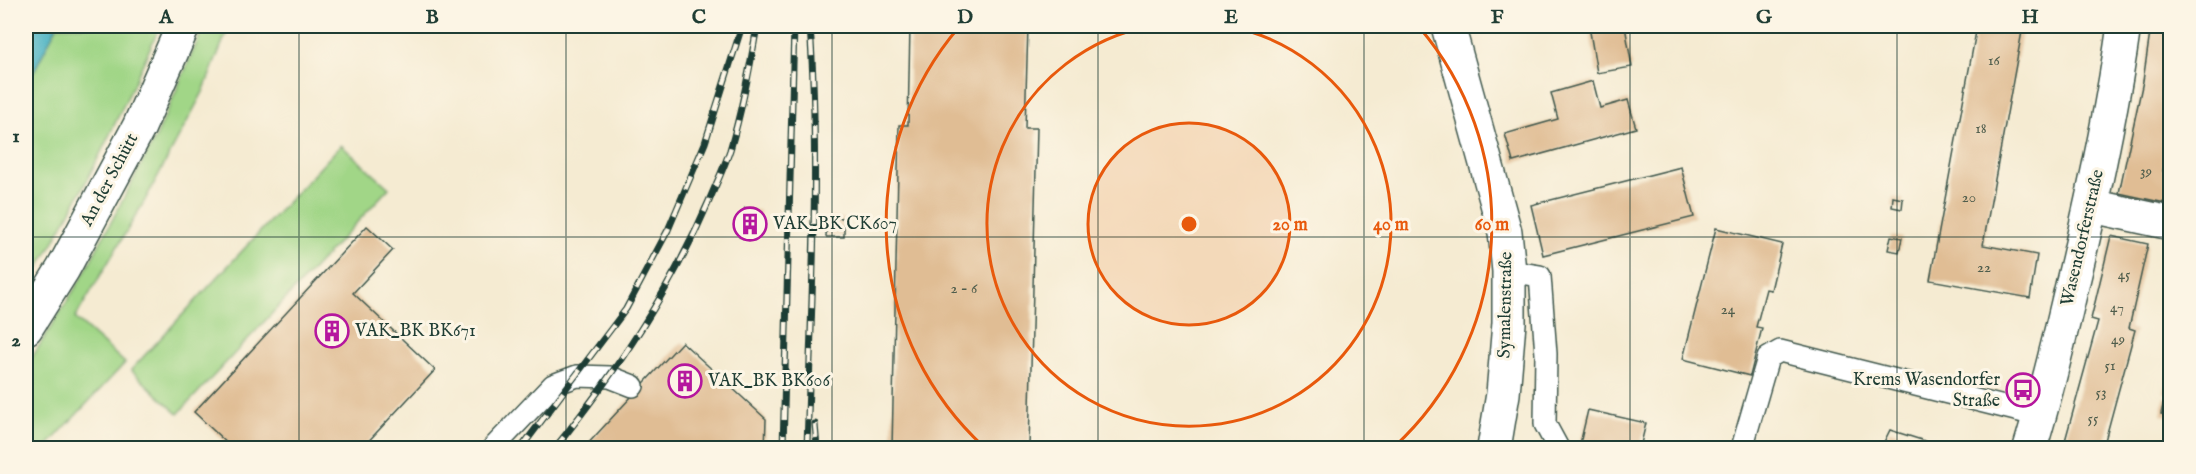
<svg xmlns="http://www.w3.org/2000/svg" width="2196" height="474" viewBox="0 0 2196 474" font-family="'IM FELL English',serif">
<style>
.green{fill:#a1d687;stroke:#608a5e;stroke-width:1.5}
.water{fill:#45b1c3;stroke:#32777c;stroke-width:1.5}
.building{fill:#e0bd94}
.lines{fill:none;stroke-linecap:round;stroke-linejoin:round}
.lane-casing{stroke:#3f574c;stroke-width:24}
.street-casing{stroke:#3f574c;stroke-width:36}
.secondary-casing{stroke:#3f574c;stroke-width:36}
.lane{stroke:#fff;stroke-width:21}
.street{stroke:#fff;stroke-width:33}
.secondary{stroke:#fff;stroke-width:33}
.rail-casing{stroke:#1f3d34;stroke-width:7}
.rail{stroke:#fcf5e5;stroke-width:4.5;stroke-dasharray:14;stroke-linecap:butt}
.grid{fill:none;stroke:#1f3d34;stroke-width:1.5;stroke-opacity:0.55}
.ring{fill:none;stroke:#e8590c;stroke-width:3}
.labels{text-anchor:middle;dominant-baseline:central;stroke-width:6;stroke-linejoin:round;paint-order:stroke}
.number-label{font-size:15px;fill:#4f5d4c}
.street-label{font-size:18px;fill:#1f3d34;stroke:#fcf5e5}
.poi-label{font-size:18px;fill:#1f3d34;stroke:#fcf5e5;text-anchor:start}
.centre{fill:#e8590c;stroke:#fcf5e5;stroke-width:3}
.ring-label{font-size:18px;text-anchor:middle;font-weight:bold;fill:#e8590c;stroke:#fcf5e5;stroke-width:6;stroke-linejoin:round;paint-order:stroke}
.neatline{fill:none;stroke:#1f3d34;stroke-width:2}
.grid-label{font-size:20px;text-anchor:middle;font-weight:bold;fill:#1f3d34}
</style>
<rect width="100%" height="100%" fill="#fcf5e5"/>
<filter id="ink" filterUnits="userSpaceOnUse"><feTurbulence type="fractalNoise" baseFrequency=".0167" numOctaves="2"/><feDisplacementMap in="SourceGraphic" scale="12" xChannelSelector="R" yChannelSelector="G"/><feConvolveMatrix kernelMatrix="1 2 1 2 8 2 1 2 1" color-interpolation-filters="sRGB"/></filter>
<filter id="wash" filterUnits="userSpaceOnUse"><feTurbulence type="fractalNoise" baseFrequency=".008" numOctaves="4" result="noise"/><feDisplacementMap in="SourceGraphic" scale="24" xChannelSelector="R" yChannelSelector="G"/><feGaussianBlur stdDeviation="1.35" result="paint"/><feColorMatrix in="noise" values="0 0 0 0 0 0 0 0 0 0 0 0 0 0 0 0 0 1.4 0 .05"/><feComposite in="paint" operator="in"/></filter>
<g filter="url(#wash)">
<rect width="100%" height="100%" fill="#f5ebd2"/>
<!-- green -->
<g class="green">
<path d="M57,26H160C120,115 78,205 26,288V87Z"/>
<path d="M204,26H229L203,92L144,202L75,318L125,363L45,448H26V367L81,279L157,135Z"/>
<path d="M341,145L389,188L178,414L131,370Z"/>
</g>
<!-- water -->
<path class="water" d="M30,26H57L26,87V35Z"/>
<g id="blocks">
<!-- building -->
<g class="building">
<path d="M910,26H1028L1025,128H1037L1029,448H892L899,125H908Z"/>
<path d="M1589,26H1625L1632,67L1597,73Z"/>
<path d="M1977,26H2023L1983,245L2037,255L2030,298L1930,280Z"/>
<path d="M2062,26H2081L2080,30Z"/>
<path d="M2151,26H2170V136L2163,171L2170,173V204L2119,193L2143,81Z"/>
<path d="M1593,81L1600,108L1628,100L1636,128L1513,162L1505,134L1558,119L1551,93Z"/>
<path d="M1681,167L1694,217L1543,255L1531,205Z"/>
<path d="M1893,197L1903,199L1902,209L1892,207Z"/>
<path d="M745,208L760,211L754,240L739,237Z"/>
<path d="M827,217L844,218V237H826Z"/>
<path d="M367,226L393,250L353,293L435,370L362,448H232L194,412Z"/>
<path d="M1716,228L1782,244L1771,290L1766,289L1756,327L1762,328L1750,376L1683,359Z"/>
<path d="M1891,236L1902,238L1899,252L1888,250Z"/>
<path d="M2111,236L2148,244L2129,328L2135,330L2103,448H2063L2098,321L2091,319Z"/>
<path d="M682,342L766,419L765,448H584Z"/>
<path d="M2168,374L2170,375V394L2163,392Z"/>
<path d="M2165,397L2170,399V417L2161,414Z"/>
<path d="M1588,410L1646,423L1640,448H1579Z"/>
<path d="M1890,430L1947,448H1881Z"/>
</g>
</g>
</g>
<g filter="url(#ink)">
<use href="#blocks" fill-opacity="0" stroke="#3f574c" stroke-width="1.5"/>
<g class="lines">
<defs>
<g id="lane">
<path d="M1509,271L1540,276L1546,354L1545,424L1558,448"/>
<path d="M493,448L553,385L577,376L610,377L633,386"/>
<path d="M1742,448L1768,358L1780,351L2040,416"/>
</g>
<g id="street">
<path d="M1448,26L1505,232L1509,271V323L1503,394L1494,448"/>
<path d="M2092,206L2170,223"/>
<path d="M2030,448C2045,399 2057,349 2069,298C2091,208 2111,118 2124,26"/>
</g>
<path id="secondary" d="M26,328L63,269L139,127L183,26"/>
</defs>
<!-- lane casing -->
<use href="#lane" class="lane-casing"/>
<!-- street casing -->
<use href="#street" class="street-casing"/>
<!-- secondary casing -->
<use href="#secondary" class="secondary-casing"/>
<!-- lane -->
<use href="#lane" class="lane"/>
<!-- street -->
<use href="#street" class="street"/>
<!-- secondary -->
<use href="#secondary" class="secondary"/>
<defs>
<g id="rail">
<path d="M815,424L817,448"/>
<path d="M521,448L626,309L668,230L705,143L742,26"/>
<path d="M555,448C616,372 670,292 709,201C716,184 724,168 730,150C742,110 750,68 757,26"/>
<path d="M783,448L794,26"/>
<path d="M807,448C811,308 820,166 810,26"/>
</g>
</defs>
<!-- rail casing -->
<use href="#rail" class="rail-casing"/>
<!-- rail -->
<use href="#rail" class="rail"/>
</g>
</g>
<!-- grid -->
<path class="grid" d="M299,26V448M566,26V448M832,26V448M1098,26V448M1364,26V448M1630,26V448M1897,26V448M26,237H2170"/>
<!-- distance rings -->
<circle cx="1189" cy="224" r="101" fill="#e8590c" fill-opacity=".12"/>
<g class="ring">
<circle cx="1189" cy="224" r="101"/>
<path d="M1228 26A202 202 0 1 1 1150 26"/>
<path d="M984 447A303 303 0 0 1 959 27M1419 27A303 303 0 0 1 1394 447"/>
</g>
<!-- icons -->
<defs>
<symbol id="building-ring" viewBox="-11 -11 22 22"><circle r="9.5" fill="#fcf5e5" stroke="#b5179e" stroke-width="1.5"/><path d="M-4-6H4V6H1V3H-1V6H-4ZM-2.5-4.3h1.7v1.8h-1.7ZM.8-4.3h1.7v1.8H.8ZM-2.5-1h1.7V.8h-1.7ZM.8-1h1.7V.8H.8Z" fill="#b5179e"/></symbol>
<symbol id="bus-ring" viewBox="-11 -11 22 22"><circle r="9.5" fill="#fcf5e5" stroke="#b5179e" stroke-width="1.5"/><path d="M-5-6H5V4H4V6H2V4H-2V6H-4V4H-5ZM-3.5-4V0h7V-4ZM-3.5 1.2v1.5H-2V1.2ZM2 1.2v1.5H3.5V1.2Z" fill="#b5179e"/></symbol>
</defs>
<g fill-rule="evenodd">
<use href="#building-ring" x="731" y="205" width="38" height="38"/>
<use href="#building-ring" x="313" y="312" width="38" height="38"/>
<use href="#building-ring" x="666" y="362" width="38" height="38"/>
<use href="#bus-ring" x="2004" y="371" width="38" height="38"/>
</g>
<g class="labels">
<!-- number labels -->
<g class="number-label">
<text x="1994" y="60">16</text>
<text x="1981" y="128">18</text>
<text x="2146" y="171">39</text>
<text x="1969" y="197">20</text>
<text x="1984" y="267">22</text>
<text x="2124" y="274">45</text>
<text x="964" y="288">2 - 6</text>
<text x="2117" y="307">47</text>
<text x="1728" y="309">24</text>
<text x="2118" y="339">49</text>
<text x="2110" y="365">51</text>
<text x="2101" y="392">53</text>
<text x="2093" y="418">55</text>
</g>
<!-- street labels -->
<g class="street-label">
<text transform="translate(110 180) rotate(-62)">An der Schütt</text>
<text transform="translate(2083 238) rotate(-77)">Wasendorferstraße</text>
<text transform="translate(1506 305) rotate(-89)">Symalenstraße</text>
</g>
<!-- poi labels -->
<g class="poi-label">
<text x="773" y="224">VAK_BK CK607</text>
<text x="355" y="331">VAK_BK BK671</text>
<text x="2000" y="380" text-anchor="end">Krems Wasendorfer<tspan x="2000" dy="21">Straße</tspan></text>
<text x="708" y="381">VAK_BK BK606</text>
</g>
</g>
<circle cx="1189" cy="224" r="9" class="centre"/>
<g class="ring-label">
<text x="1290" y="230">20 m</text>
<text x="1391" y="230">40 m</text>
<text x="1492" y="230">60 m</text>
</g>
<!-- margin -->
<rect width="2196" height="474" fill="none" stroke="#fcf5e5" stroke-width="66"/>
<rect x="33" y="33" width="2130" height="408" class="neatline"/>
<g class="grid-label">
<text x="166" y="23">A</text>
<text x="432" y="23">B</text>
<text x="699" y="23">C</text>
<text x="965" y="23">D</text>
<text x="1231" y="23">E</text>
<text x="1497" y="23">F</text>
<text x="1764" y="23">G</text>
<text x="2030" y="23">H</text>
<text x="16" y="142">1</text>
<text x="16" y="346">2</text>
</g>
</svg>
